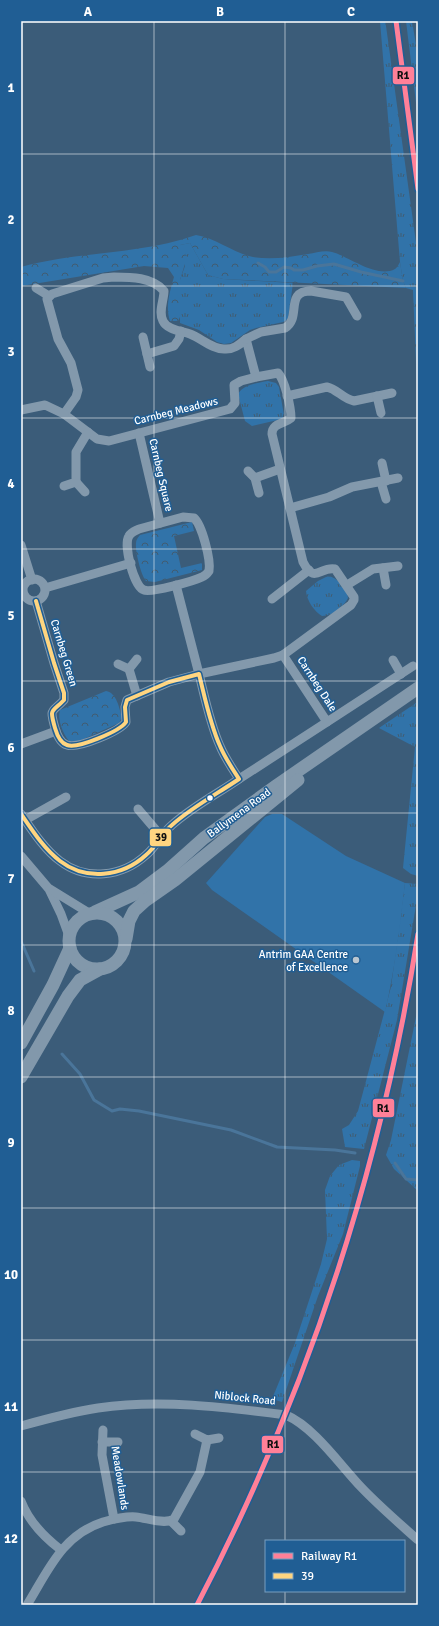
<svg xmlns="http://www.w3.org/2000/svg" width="439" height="1626" viewBox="0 0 439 1626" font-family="Signika,sans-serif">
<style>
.grass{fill:url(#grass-tufts)}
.forest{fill:url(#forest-crowns)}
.pitch{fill:#3173a9}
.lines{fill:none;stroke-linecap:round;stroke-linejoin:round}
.stream{stroke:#4a759a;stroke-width:3}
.minor{stroke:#8399ac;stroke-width:9}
.highway{stroke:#8298ab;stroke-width:13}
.bus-1-casing{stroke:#205e94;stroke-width:7}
.bus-1{stroke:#ffd580;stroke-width:4}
.rail-1-casing{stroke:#205e94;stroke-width:8}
.rail-1{stroke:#ff8098;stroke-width:5}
.grid{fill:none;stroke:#fff;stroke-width:1;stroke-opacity:0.55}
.bus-dot{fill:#fff;stroke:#205e94;stroke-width:1.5}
.poi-dot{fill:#bac6d0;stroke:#205e94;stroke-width:1.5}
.labels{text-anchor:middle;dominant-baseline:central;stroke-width:3;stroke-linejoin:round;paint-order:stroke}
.street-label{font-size:11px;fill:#fff;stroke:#205e94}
.poi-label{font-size:11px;fill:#fff;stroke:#205e94;text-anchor:end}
.line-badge{stroke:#205e94;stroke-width:1.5}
.pale-badge-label{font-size:11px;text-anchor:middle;font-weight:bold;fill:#111}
.neatline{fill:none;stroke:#fff;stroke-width:1.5}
.grid-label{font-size:13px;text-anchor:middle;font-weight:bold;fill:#fff}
</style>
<defs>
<pattern id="grass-tufts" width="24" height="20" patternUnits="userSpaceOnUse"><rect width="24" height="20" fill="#3173a9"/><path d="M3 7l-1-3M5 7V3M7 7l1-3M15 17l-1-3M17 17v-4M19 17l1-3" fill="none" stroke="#415c71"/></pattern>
<pattern id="forest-crowns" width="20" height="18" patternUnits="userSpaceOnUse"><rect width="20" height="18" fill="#3173a9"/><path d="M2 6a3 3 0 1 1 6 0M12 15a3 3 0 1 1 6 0" fill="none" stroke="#415c71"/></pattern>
</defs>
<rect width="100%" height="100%" fill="#3b5c79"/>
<!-- grass -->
<g class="grass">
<path d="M380,21H385L386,26L418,257V409L413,290L406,288L403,281L400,262Z"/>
<path d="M406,21H412L418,57V119Z"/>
<path d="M190,243L208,275L223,279L293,283L288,319L283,322L256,328L250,330L231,343L224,344L217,342L199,330L180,323V280L185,266L180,245Z"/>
<path d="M268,381L276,383L279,387L284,415L282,419L252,426L245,421L238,394C244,384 258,383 268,381Z"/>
<path d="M328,576C337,577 347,589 348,598C344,607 332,616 322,616C314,611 307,601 306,591L318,581Z"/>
<path d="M416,703L418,705V876L411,874L403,868L415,747L379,728Z"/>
<path d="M405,883L418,884V893L397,1020L364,1149L345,1147L342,1129L349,1125L358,1111L391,987Z"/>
<path d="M417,1012H418V1191L394,1169L386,1155L391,1140Z"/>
<path d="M352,1160L360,1161V1166L343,1234L318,1296L282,1402L272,1399L295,1343L321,1264L327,1239L325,1190L330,1176L339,1165Z"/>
</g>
<!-- forest -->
<g class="forest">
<path d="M196,235C216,238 233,253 253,257C271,260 290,257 308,254C316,253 324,250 332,252C348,256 377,279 395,269C397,268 399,264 400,262L403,281L406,288L223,279L208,275L190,243L180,245L184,248L187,257L180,280V317L178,321H170C165,307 170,291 174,277L168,268L144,266L21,286V267C78,251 140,255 196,235Z"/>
<path d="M192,522L194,531L174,536L181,568L202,563V570L155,582L146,581C141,575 135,551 136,543C136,540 138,537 140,535Z"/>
<path d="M106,691C117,693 119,708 122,717L119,723L77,742L69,741C63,734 57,719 60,710Z"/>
</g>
<!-- pitch -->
<path class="pitch" d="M272,814H282L346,856L405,883C400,926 395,969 385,1012L212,890L206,883L265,817Z"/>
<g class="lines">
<!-- stream -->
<g class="stream">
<path d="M258,263L265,267L269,272H276L284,267L291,268L294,270H303L317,266L334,264L361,272L403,281"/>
<path d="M21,941L34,971"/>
<path d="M62,1054L80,1074L94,1100L112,1111L120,1109L139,1111L231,1130L277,1147L335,1150L355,1153"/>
<path d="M395,1163L406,1179L418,1180"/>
</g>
<!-- minor -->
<g class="minor">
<path d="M114,277C130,277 153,277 164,291C164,300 158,312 163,321C167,330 182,331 190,334C201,338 212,349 224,349C233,350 239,345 246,339L256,377L241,381L234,385L235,403L230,409L109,441L97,439L64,414L76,397L78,390L71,363L58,339L47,299L52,294L103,278Z"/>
<path d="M36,288L49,296"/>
<path d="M143,337L150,367"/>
<path d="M246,339L261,332L285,328C302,318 284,291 311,291L346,297L357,316"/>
<path d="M147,354L174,346L179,339L181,331"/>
<path d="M256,377L278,373C285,380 291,408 291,418C284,424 272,423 272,434L303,562C315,585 320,566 335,569L354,597V600L351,605L283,655L327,722L413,666"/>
<path d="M287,396L327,387C337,389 343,399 354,401L392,393"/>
<path d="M377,396L381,413"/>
<path d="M21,410L45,405L64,414"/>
<path d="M139,433L160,523"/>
<path d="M382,463L386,481"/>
<path d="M248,471L255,478L259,493"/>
<path d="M255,478L280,469"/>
<path d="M76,482L85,492"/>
<path d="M381,482L386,499"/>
<path d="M64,486L76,482V452L88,432"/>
<path d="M290,508L329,497L352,487L398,478"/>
<path d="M183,517L194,518C202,525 211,560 209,571C207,574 205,576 202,577C194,581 151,593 144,590C134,587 123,545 129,536C131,532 135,531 139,529Z"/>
<path d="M21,545L32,580"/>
<path d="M383,568L386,585"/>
<circle cx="34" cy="590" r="11"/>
<path d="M176,585L199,674L274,658L283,655"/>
<path d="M347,585L373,569L398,566"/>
<path d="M45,588L131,563"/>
<path d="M272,599L309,570"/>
<path d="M393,660L401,674"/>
<path d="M118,664L129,669"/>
<path d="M137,696L129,669L137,659"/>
<path d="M21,744L56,731"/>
<path d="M239,779L327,722"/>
<path d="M138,809L161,836"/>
<path d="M21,814C32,830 44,849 60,861C86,881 122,877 146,855C156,847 161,834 172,825C192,807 217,794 239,779C232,768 225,758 220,746C210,724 205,698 199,674L169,682L127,700L125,707L126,722C120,731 78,749 67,745C60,743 57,735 55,728C49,707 52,713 64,700V693L54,663L36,601"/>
<path d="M25,820L66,797"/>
<path d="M21,856L49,889L61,914L69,936"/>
<path d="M50,889L89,913"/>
<path d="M21,1426C46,1419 72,1412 98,1408C160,1399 224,1407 286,1415C314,1427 340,1465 361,1487C379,1506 399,1523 418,1540"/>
<path d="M103,1430L102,1455L114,1519"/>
<path d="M195,1434L207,1440L219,1438"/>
<path d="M102,1442H118"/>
<path d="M21,1501C29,1522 44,1537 61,1550"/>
<path d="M171,1521L181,1531"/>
<path d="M27,1605C48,1571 62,1535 103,1522C114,1519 125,1516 136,1517C147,1518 165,1525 174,1519L200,1472L207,1440"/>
</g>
<!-- highway -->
<g class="highway">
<path d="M95,912L139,892L167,871L204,838L276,786L418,688"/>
<circle cx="97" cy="941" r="28"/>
<path d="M126,939L129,921L134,911L145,901L175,880L298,780"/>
<path d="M21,1043L53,985L70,948"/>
<path d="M21,1077L68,996L80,980L100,969"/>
</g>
<defs>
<path id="bus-1" d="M21,814C32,830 44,849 60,861C86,881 122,877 146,855C156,847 161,834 172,825C192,807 217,794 239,779C232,768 225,758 220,746C210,724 205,698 199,674L169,682L127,700L125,707L126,722C120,731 78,749 67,745C60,743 57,735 55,728C49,707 52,713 64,700V693L54,663L36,601"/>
</defs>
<!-- bus-1 casing -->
<use href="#bus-1" class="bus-1-casing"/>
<!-- bus-1 -->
<use href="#bus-1" class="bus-1"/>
<defs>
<g id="rail-1">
<path d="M396,21L418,189"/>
<path d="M197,1605C307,1395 381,1168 418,934"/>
</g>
</defs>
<!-- rail-1 casing -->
<use href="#rail-1" class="rail-1-casing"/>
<!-- rail-1 -->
<use href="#rail-1" class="rail-1"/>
</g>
<!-- grid -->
<path class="grid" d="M154,21V1605M285,21V1541M21,154H418M21,286H418M21,418H418M21,549H418M21,681H418M21,813H418M21,945H418M21,1077H418M21,1208H418M21,1340H418M21,1472H418M285,1591V1605"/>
<!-- markers -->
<circle class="bus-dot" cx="210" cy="798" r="3.5"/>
<circle class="poi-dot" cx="356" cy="960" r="4"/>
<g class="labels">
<!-- street labels -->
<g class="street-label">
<text transform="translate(176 411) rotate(-14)">Carnbeg Meadows</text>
<text transform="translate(161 475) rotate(77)">Carnbeg Square</text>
<text transform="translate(64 653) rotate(73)">Carnbeg Green</text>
<text transform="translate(317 684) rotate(57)">Carnbeg Dale</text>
<text transform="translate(239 813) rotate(-36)">Ballymena Road</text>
<text transform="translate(245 1398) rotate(6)">Niblock Road</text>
<text transform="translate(120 1478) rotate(81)">Meadowlands</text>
</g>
<!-- poi labels -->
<g class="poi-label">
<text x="348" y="954">Antrim GAA Centre<tspan x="348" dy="13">of Excellence</tspan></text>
</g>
</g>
<g class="line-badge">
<rect x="392" y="66" width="23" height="19" rx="4" fill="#ff8098"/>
<rect x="149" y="828" width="23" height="19" rx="4" fill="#ffd580"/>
<rect x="372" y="1098" width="23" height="20" rx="4" fill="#ff8098"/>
<rect x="261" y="1435" width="23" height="19" rx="4" fill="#ff8098"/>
</g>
<g class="pale-badge-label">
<text x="403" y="79">R1</text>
<text x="161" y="841">39</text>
<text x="383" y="1112">R1</text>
<text x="273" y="1448">R1</text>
</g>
<!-- border -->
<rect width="439" height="1626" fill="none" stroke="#205e94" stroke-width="44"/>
<!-- legend -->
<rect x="265" y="1540" width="140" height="52" fill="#205e94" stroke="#799ebf"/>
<rect x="273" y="1553" width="20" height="6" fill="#ff8098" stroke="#799ebf"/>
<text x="301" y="1560" font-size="12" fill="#ffffff">Railway R1</text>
<rect x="273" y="1573" width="20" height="6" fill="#ffd580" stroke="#799ebf"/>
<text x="301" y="1580" font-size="12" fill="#ffffff">39</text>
<rect x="22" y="22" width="395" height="1582" class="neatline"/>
<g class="grid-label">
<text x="88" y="16">A</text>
<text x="220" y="16">B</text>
<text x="351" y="16">C</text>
<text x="11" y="92">1</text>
<text x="11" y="224">2</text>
<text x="11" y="356">3</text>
<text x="11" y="488">4</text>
<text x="11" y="620">5</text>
<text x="11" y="752">6</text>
<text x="11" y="883">7</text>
<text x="11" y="1015">8</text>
<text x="11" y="1147">9</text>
<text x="11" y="1279">10</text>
<text x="11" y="1411">11</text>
<text x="11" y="1543">12</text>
</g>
</svg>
